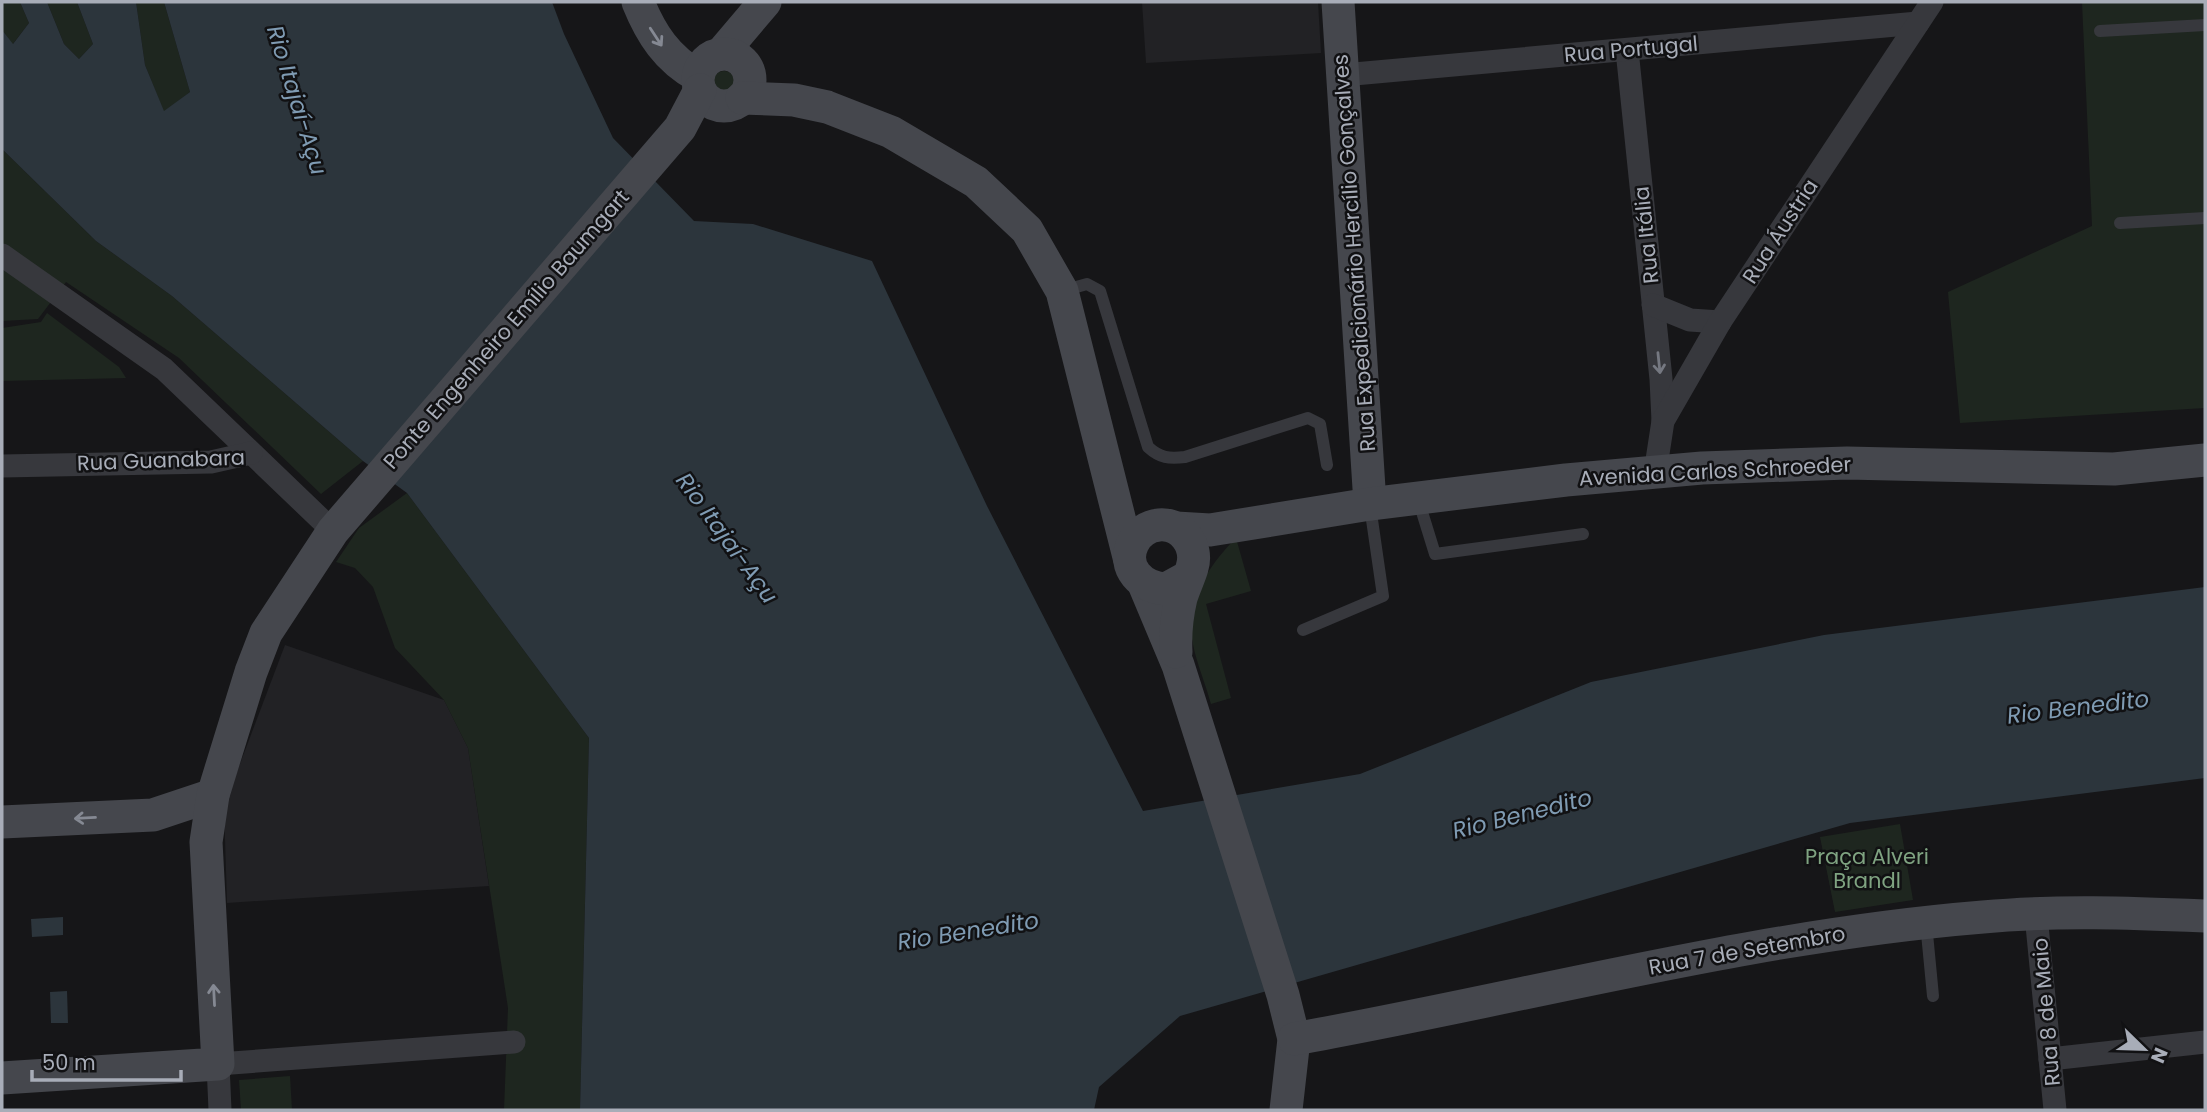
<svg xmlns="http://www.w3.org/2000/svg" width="2207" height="1112" viewBox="0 0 2207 1112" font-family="Poppins,sans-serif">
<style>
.built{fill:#222225}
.green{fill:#1e261f}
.water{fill:#2c353c}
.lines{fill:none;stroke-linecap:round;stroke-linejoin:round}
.lane{stroke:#37383d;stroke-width:12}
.street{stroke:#37383d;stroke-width:23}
.secondary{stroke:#45474d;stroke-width:33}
.oneway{stroke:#858993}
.oneway2{stroke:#757881}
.labels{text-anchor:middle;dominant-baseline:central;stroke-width:5;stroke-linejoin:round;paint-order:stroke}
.street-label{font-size:21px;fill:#a8adb8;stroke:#111113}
.park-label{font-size:21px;fill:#7fa381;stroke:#111113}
.water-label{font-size:23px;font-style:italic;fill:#7f9bb3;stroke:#111113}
</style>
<rect width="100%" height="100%" fill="#161618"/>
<!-- built -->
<g class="built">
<path d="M1142,2H1318L1321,53L1146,63Z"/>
<path d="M285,645L444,700L468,748L489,886L227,903L224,806Z"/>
</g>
<!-- green -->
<g class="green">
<path d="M2,2H20L29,23L12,45L2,30Z"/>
<path d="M47,2H77L93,44L79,59L64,44Z"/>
<path d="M136,2H164L190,92L164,112L145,65Z"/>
<path d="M2082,2H2205V408L1960,423L1948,292L2092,226Z"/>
<circle cx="724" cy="82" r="11"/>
<path d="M2,149L96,241L172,296L363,461L321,494L179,358L66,282L38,319L2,321Z"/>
<path d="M47,313L119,367L126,378L2,381V328L41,322Z"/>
<path d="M407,493L589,738L580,1110H504L508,1008L468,748L444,700L395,648L373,587L355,568L336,562L359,528Z"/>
<path d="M1236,538L1251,591L1206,604L1231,698L1211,704C1205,681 1192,653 1191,629C1189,594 1213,561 1236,538Z"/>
<path d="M1900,824L1913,900L1835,912L1820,837Z"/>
<path d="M290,1076L292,1110H241L239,1080Z"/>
</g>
<!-- water -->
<g class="water">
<path d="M20,2H47L64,44L79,59L93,44L77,2H136L145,65L164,111L190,92L164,2H552L564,34L613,138L694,221L753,224L872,261L987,506L1143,811L1360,774L1591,682L1824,635L2205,587V778L1850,823L1180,1016L1099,1087L1094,1110H580L589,738L407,493L363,461L172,296L96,241L2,149V30L13,44L29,23Z"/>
<path d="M63,917V935L32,937L31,919Z"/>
<path d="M67,991L68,1023H51L50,992Z"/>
</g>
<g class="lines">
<!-- lane -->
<g class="lane">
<path d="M2100,31L2205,25"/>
<path d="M2120,223L2205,218"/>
<path d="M1062,291L1087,284L1100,291L1148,447C1160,458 1169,459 1185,457L1308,418L1320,424L1327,465"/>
<path d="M1418,499L1435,554L1583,534"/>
<path d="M1303,630L1383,596L1370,506"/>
<path d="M1926,923L1933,996"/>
</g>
<!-- street -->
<g class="street">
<path d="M1627,50L1661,379L1663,421"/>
<path d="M1343,75L1918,23"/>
<path d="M2,255L164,369L333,531"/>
<path d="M1653,305L1690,320L1720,322"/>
<path d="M2,466L211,462L251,453"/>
<path d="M1655,473L1663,421L1720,322L1932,2"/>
<path d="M2036,915L2055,1110"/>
<path d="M2050,1059L2205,1042"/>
<path d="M220,1110L218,1064L514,1042"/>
</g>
<!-- secondary -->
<g class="secondary">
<path d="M638,2C651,34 667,59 698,76"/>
<path d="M1338,2L1370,504"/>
<path d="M721,54L765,2"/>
<circle cx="724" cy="80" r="26"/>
<path d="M742,98L794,100L827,107L891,132L976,182L1027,230L1062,291L1129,557"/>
<path d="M1176,528L1210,530L1370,504L1566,480L1702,468L1847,463L2114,469L2205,460"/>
<path d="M1144,584L1178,665L1283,995L1294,1039L1286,1110"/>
<path d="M1176,652C1175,634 1177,615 1181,598C1184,588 1189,578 1192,568C1199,546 1182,523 1159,525C1148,526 1138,533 1133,543C1121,568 1142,588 1166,589L1188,577"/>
<path d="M2,822L153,815L213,795"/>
<path d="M1294,1039C1524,998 1749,936 1983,917C2056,910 2132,913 2205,916"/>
<path d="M2,1078L218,1064L206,842L213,795L251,672L266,633L333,531L680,128L700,90"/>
</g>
</g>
<!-- one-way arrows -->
<defs><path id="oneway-shaft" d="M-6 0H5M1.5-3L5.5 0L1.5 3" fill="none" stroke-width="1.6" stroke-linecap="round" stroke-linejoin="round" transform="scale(1.75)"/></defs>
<g class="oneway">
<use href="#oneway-shaft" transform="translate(656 37) rotate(57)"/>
<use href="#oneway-shaft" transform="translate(85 818) rotate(177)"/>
<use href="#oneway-shaft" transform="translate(214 995) rotate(-93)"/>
</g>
<use class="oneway2" href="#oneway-shaft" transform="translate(1659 363) rotate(84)"/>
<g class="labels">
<!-- street labels -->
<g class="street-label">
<text transform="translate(1631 49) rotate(-5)">Rua Portugal</text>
<text transform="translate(1780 231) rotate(-57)">Rua Áustria</text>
<text transform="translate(1646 235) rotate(-96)">Rua Itália</text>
<text transform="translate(1354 253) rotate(-94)">Rua Expedicionário Hercílio Gonçalves</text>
<text transform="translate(506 329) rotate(-49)">Ponte Engenheiro Emílio Baumgart</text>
<text transform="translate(161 460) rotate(-2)">Rua Guanabara</text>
<text transform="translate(1715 471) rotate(-3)">Avenida Carlos Schroeder</text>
<text transform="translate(1747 950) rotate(-10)">Rua 7 de Setembro</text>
<text transform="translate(2046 1012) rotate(-95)">Rua 8 de Maio</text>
</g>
<!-- park labels -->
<g class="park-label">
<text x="1867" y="856">Praça Alveri<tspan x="1867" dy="24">Brandl</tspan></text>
</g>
<!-- water labels -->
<g class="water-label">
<text transform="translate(297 100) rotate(73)">Rio Itajaí-Açu</text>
<text transform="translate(727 538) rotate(54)">Rio Itajaí-Açu</text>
<text transform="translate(2078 707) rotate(-7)">Rio Benedito</text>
<text transform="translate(1522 814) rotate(-14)">Rio Benedito</text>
<text transform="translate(968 931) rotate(-9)">Rio Benedito</text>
</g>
</g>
<!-- border -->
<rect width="2207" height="1112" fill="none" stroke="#a8adb8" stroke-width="7"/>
<!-- north arrow -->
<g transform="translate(2144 1049) rotate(113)" stroke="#111113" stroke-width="5" paint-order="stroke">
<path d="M0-5L12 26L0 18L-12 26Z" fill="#a8adb8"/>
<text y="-10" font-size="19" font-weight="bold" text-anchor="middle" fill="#a8adb8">N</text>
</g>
<!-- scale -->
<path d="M32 1070v10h149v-10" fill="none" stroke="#a8adb8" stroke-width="3.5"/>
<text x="42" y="1070" font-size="21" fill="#a8adb8" stroke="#111113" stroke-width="5" paint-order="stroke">50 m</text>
</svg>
